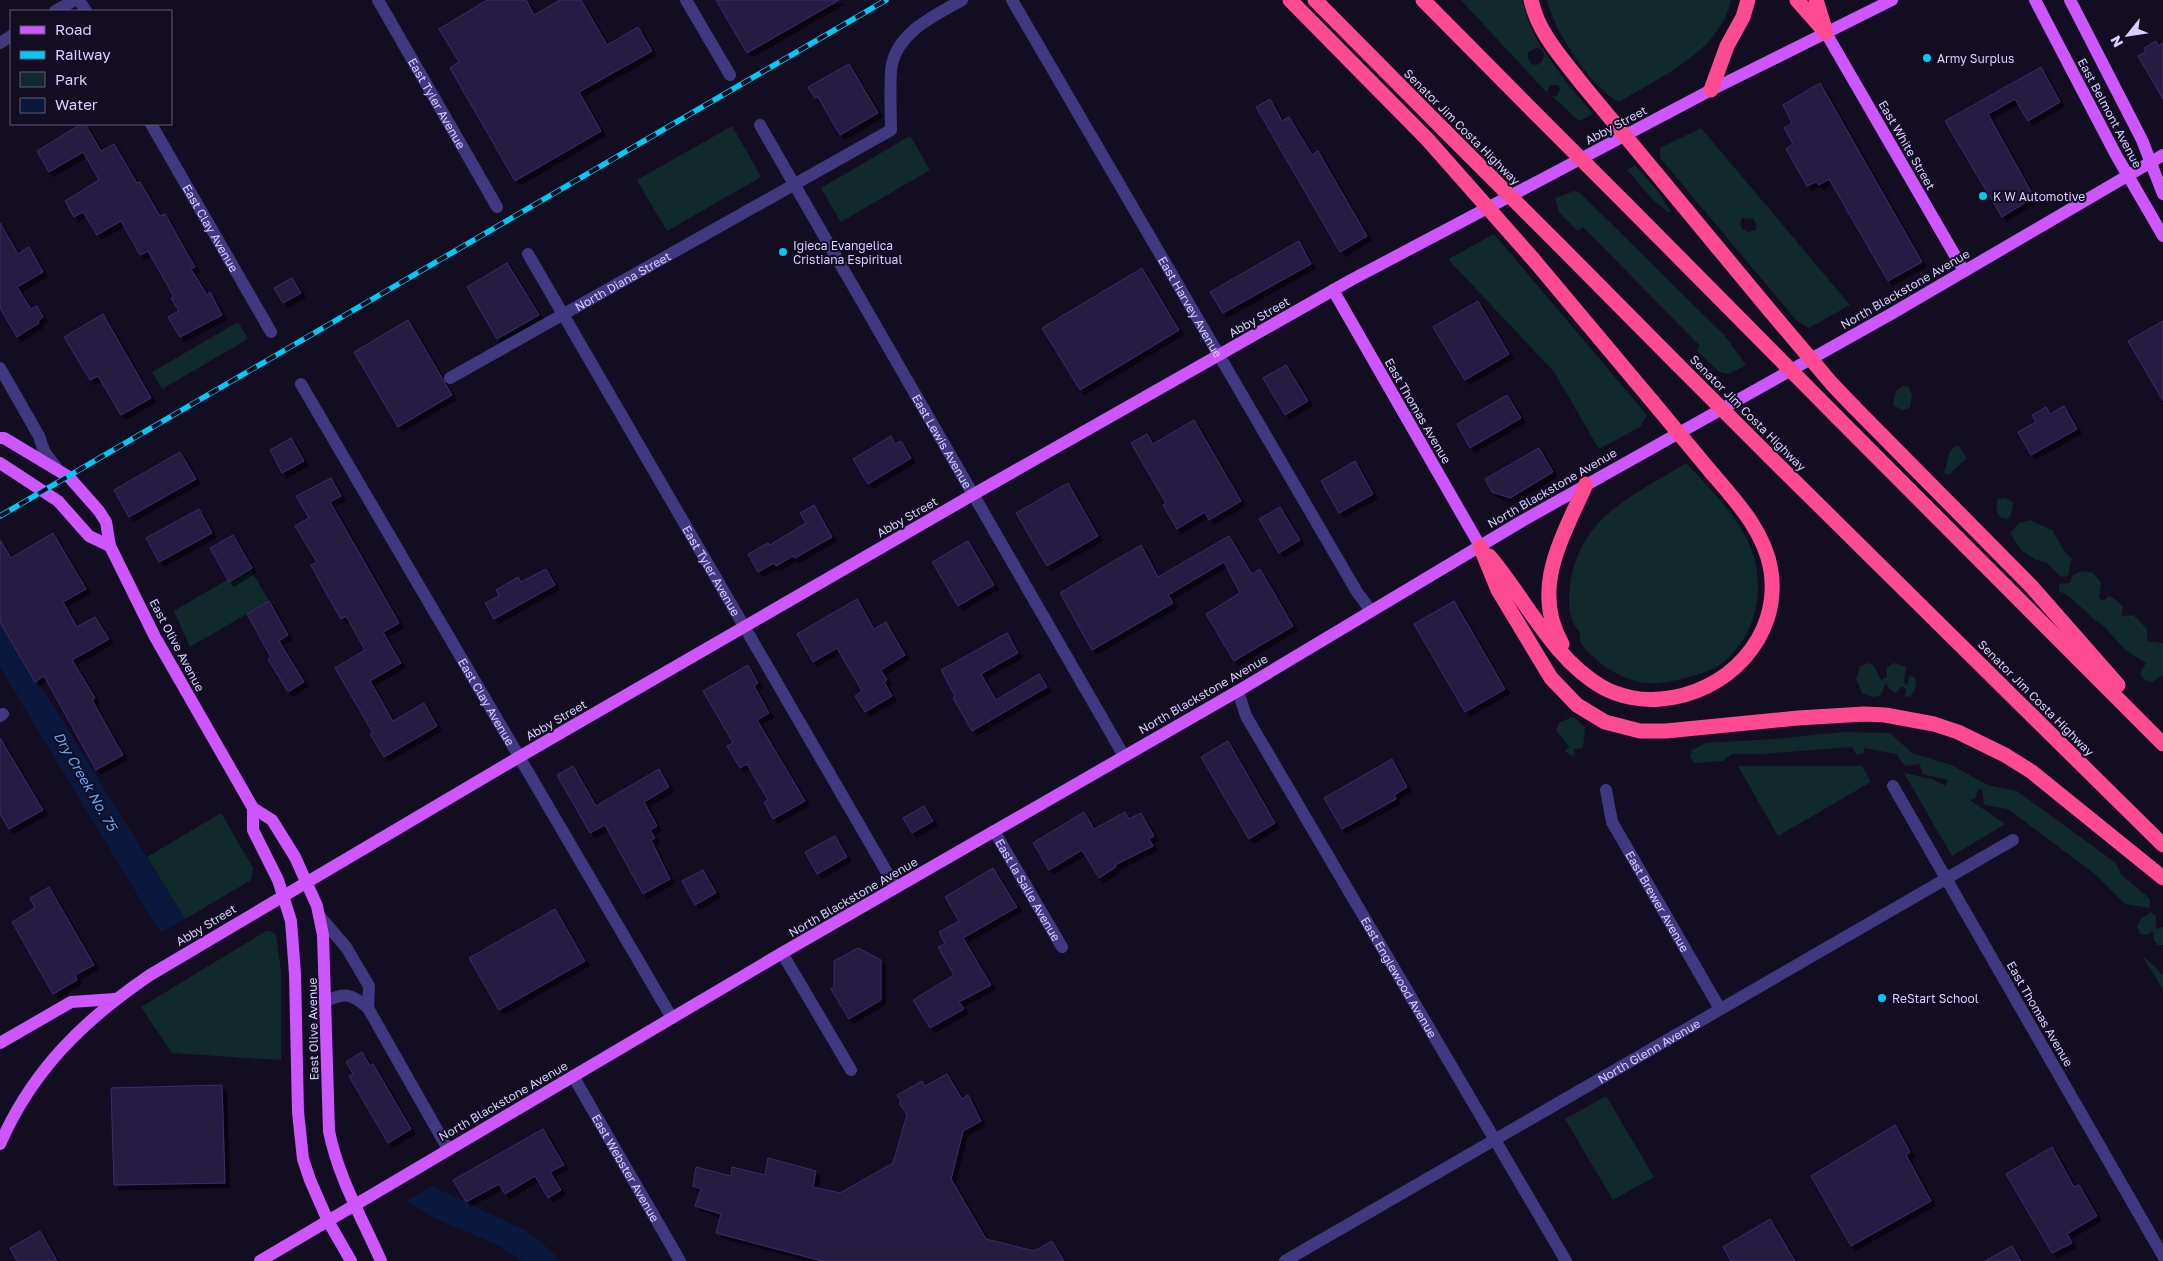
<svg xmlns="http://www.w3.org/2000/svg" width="2163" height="1261" viewBox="0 0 2163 1261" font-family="'Golos Text',sans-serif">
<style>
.green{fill:#102a2b;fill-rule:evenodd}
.water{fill:#0a183e}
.building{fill:#251a42;stroke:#3e2c6e;filter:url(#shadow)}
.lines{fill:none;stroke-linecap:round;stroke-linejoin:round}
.minor{stroke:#413980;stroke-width:12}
.major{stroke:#cd56fe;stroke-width:12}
.highway{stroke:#fd4a91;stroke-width:15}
.rail-casing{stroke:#02c9f6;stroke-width:5.5}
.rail{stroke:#120d21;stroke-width:4;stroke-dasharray:11;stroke-linecap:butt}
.highway-bridge{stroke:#fd4a91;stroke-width:15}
.poi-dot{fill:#02c9f6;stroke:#120d21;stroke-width:2}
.labels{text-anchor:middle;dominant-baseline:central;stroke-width:4;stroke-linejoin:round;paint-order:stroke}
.poi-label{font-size:12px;fill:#d8ceff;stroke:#120d21;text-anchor:start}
.street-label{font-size:12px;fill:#d8ceff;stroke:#120d21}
.water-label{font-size:14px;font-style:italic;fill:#5da6fe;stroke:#120d21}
</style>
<defs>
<filter id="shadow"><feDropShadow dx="4.5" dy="4.5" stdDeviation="0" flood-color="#0009"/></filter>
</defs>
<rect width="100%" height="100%" fill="#120d21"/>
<!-- green -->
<g class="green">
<path d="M1461,0H1522L1529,23L1538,42L1571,89L1573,90L1593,114L1579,121L1552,96H1557L1560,89L1558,85H1550L1547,91L1549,95ZM1536,48L1541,49L1544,54L1542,62L1537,65L1531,64L1528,59V52Z"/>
<path d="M1547,0H1731C1720,52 1660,77 1619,102C1592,88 1553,30 1547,0Z"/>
<path d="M732,126L761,177L667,231L637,180Z"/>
<path d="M1701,128L1850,305L1809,328L1797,321L1660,158V148ZM1742,218L1753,219L1756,223V230L1748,232L1741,228L1740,223Z"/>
<path d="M910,136L930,170L841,222L821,188Z"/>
<path d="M1635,165L1656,189L1671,212H1668L1654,201L1627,170Z"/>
<path d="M1574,191L1579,192L1725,336L1746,365L1729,374L1719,372L1697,351L1700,346L1583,227L1578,231L1559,212L1555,198Z"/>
<path d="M1494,234L1647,415L1640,427L1599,449L1554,372L1448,259Z"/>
<path d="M238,322L248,339L162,389L152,372Z"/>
<path d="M1903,386L1909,387L1912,396L1910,408L1902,410L1893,405L1896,391Z"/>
<path d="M1956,446L1960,447L1967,458L1949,475L1944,472C1949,462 1945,454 1956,446Z"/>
<path d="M1686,463C1710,488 1740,518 1752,551C1765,588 1757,633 1726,660C1715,670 1699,674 1685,678C1654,686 1637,686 1609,669C1601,664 1582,649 1580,640C1579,637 1580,635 1580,632C1568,620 1568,601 1570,585C1580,516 1633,496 1686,463Z"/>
<path d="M2005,498L2013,502L2012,511L2008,519L2001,518L1996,510L1998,499Z"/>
<path d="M2030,520L2052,530L2066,554L2072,558L2068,576L2061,577L2046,562L2036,560L2021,550L2010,533L2019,523Z"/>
<path d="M249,567L269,601L190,647L174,611Z"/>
<path d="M2082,571L2093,573L2101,582L2099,598L2103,601L2109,596L2118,601L2123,608L2121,616L2133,615L2147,629V641L2163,643V675L2152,682L2145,680L2140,674L2146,663L2125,650L2104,626L2094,619L2069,596L2059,591V584L2070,583L2073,575Z"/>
<path d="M1869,663L1874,666L1881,680L1887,677V667L1894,663L1906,667L1904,682L1907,685L1910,676L1915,677L1916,687L1910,697L1905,696L1906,689L1902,686L1896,693L1889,689L1886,683L1880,696L1873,697L1862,693L1856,679L1860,666Z"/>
<path d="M1573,717L1585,727L1583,748L1574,749L1575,754L1572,756L1565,751L1569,747L1556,730L1560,722Z"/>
<path d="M1845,732L1890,733L1912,753L1951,765L1988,785L2017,791L2116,863L2121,874L2150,899V908L2125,904L2095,874L2008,809L1984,805L1982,790L1978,789L1975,799L1970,800L2005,824L1952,856L1904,773L1932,779L1946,786L1948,780L1922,774L1920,764L1905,766L1896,754L1864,748V753L1857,755L1852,747L1760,754H1732L1723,761L1695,763L1690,757L1692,750L1706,743L1774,739Z"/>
<path d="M1738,766H1862L1871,782L1778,836Z"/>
<path d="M221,813L253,868L251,880L185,919L147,857Z"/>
<path d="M2151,912L2156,916V929L2163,927V945H2158L2154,941L2153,931L2147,935L2140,934L2137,926L2141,919Z"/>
<path d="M266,931H271L276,935L281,972V1060L172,1053L141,1007Z"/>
<path d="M2142,955L2163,975V990Z"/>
<path d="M1606,1096L1654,1177L1613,1200L1565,1119Z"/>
</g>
<!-- water -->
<g class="water">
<path d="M0,620L185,919L160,932L0,667Z"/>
<path d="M432,1186L526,1231L539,1240L561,1261H521L500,1246L436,1219L407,1201Z"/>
</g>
<!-- building -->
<g class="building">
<path d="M487,0H526L534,15L560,0H581L607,45L638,27L652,51L579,92L601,131L515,181L450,68L459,62L439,29Z"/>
<path d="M716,0H839L747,53Z"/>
<path d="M2156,41L2158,46L2163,43V99L2138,56L2146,52L2144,48Z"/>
<path d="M849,64L878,113L840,135L818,97L815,98L808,87Z"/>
<path d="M2041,67L2060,102L2028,121L2015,99L1988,114L2034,197L2002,217L1945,121Z"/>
<path d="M1820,83L1922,262L1888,281L1829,179L1819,185L1816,182L1807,186L1786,149L1793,144L1784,128L1792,123L1783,105Z"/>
<path d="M1270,99L1282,121L1289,117L1312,155L1318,151L1367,236L1340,252L1256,107Z"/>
<path d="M81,124H85L101,151L114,144L137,183L140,182L160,216L165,214L195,267L191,269L207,295L210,292L222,315L180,337L168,317L179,311L171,298L174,297L148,251L140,255L121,221L97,235L83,212L74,217L65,201L99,180L83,152L49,172L37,151Z"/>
<path d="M0,223L18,254L29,247L43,272L17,287L31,309L37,306L43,317L38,321L39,323L17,337L0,308Z"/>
<path d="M1299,241L1311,264L1223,313L1210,292Z"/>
<path d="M507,263L539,315L497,339L467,287Z"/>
<path d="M1142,268L1179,330L1080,390L1042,328Z"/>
<path d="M292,278L301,293L283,303L274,288Z"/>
<path d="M1478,301L1509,354L1465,380L1433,327Z"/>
<path d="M103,314L151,398L121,415L98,376L90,380L64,337Z"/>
<path d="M408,320L452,395L398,427L354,352Z"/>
<path d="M2163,321V401L2128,341Z"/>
<path d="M1286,365L1308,401L1285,415L1263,378Z"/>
<path d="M1507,395L1521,418L1470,448L1457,424Z"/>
<path d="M2064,406L2077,429L2031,455L2018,432L2036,422L2032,415L2046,407L2050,414Z"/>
<path d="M1194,420L1241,501L1209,520L1205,512L1177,529L1163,505L1166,503L1131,443L1147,434L1153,444Z"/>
<path d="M891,436L895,444L901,441L911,458L868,484L853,459Z"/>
<path d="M291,438L304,461L282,473L270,450Z"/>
<path d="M1539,448L1553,472L1510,498L1492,492L1485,479Z"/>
<path d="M180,452L196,479L129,517L114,490Z"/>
<path d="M1355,461L1373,494L1339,513L1321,481Z"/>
<path d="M331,478L341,496L330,502L399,623L383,632L401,663L370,681L393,721L424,703L437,726L384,757L370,734L373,733L335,668L365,650L346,616L341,619L321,584L311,565L317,562L295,526L309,518L296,496Z"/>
<path d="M1068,483L1098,536L1047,566L1016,513Z"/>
<path d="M814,505L832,537L795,558L793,556L776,566L774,563L758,572L748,554L768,543L770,545L806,523L800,513Z"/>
<path d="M1280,507L1300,540L1279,553L1259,519Z"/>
<path d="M199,509L212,533L159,562L146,538Z"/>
<path d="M53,533L86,589L63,602L77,627L95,617L109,639L72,660L95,698L92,700L123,755L96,770L44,676L35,682L0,622V540L11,558Z"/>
<path d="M233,535L252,568L229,582L210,548Z"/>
<path d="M1229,536L1252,574L1260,569L1293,626L1234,661L1206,614L1240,593L1224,562L1168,595L1173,603L1092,650L1060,593L1141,545L1158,577Z"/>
<path d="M968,541L994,585L958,606L932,562Z"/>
<path d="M546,569L555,585L494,619L485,603L499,596L496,590L518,577L521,582Z"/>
<path d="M857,599L874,629L886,622L905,655L881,670L887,680L884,682L892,696L865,712L855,696L862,691L837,648L813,662L797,634Z"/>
<path d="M269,601L288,635L279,641L304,682L288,692L268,659L271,657L247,614Z"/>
<path d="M1454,601L1505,689L1465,712L1414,624Z"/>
<path d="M1007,633L1018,653L981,674L996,700L1039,674L1047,687L972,731L953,698L955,696L941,670Z"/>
<path d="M748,665L758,683L754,686L769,713L757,720L805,801L773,819L764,802L768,800L747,764L740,768L727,746L733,743L703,691Z"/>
<path d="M0,738L43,810L9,829L0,814Z"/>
<path d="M1228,741L1275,823L1249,839L1201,757Z"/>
<path d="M1392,759L1407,787L1394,795L1396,799L1342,829L1324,798Z"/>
<path d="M573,766L596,806L659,769L669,787L644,802L657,826L650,830L655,838L651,840L670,879L643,894L605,825L590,833L557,775Z"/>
<path d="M924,806L933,821L912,833L903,818Z"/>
<path d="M1084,812L1094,829L1125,812L1129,819L1141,813L1154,836L1149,839L1153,846L1115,865L1116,867L1099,878L1082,850L1049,870L1033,843Z"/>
<path d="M835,836L847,857L817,874L805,852Z"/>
<path d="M993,868L1017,907L963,938L991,985L959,1002L964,1009L930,1028L913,1000L954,975L938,947L945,944L939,932L959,921L945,897Z"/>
<path d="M703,870L716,893L695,905L682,881Z"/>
<path d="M49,887L94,965L75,975L77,980L53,994L12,922L35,908L30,898Z"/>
<path d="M555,909L585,961L499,1010L469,958Z"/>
<path d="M858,948L881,960V1000L849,1019L831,989L834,987V961Z"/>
<path d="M362,1052L370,1066L373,1064L411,1129L388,1143L349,1076L353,1074L346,1062Z"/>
<path d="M947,1074L962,1099L968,1095L981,1121L963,1131L951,1179L986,1239L1034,1251L1052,1241L1064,1261H822L716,1233L721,1214L695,1206L701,1189L693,1186L696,1167L731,1176L732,1167L765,1175L768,1158L816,1171L813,1187L840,1193L893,1163L907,1115L899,1103L901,1102L897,1095L922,1081L925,1086Z"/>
<path d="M222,1085L225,1183L114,1185L111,1088Z"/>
<path d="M1895,1125L1910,1152L1906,1155L1931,1201L1851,1246L1811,1176Z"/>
<path d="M543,1129L564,1165L550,1172L561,1190L548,1198L535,1176L505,1194L499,1184L466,1202L453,1180Z"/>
<path d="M2052,1147L2074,1187L2079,1185L2097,1216L2067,1234L2072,1243L2052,1253L2006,1174Z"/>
<path d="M1770,1219L1795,1261H1731L1723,1247Z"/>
<path d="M40,1231L57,1261H17L10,1248Z"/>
<path d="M2012,1246L2021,1261H1985Z"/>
</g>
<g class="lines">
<!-- minor -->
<g class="minor">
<path d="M79,0L86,11"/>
<path id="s1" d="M378,0L497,207"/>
<path d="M686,0L730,75"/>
<path id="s2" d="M1012,0L1357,592L1371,611"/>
<path d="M55,11L75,0"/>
<path d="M0,43L11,36"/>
<path id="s3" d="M151,124L271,332"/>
<path id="s4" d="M760,125L1124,756"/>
<path id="s5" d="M528,254L896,888"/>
<path d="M0,368L39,436L44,451L56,467"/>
<path id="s6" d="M450,378L891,130C891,112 889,79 892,64C899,31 936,15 962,0"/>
<path id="s7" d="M301,384L672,1018"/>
<path id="s8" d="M1238,691L1246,716L1566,1261"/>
<path d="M0,716L3,714"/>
<path d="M1893,786L2163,1256"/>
<path id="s9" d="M1606,790L1612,822L1720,1009"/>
<path id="s10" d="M994,831L1062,947"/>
<path d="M321,918L346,947L369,986L368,1008"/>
<path d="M782,953L851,1070"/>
<path d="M326,1001C346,992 352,994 368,1008L448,1149"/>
<path id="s11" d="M573,1076L680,1261"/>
<path id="s12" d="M1285,1261L2013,840"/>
</g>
<!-- major -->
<g class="major">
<path d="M2035,0L2116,155L2163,236"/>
<path d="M2070,0L2142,140L2163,194"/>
<path d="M1826,33L1964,271"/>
<path d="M1333,290L1480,546"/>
<path d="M0,438H4L69,477L99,511L106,522L110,546L155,637L253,808L272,820L295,857L317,906L323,935L329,1131C338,1177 362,1218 381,1261"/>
<path d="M0,463L58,501L89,536L110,546"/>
<path d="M253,808V830L278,880L291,921L295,974L298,1112L303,1159L310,1180L328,1221L351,1261"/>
<path d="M0,1043L71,1002L115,999"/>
<path d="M0,1144C33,1069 84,1020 150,975L519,757L974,494L1351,280L1711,90L1892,0"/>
<path d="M260,1261L782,953L1238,691L1522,521L1891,314L2163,155"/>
</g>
<!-- highway -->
<g class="highway">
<path d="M1290,0L1428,140"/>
<path d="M1315,0L1445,131"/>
<path d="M1423,0L1533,111"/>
<path d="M1531,0C1538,33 1562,58 1582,84"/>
<path d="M1797,0L1826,33"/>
<path d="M1816,0L1825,29"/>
<path d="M1711,90L1727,46L1743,17L1748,0"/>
<path d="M1665,184L1771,312"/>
<path d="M1627,205L1746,325"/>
<path d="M1559,245L1677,364"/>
<path d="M1533,259L1652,401"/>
<path d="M1854,407L2031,586L2118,685"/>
<path d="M1837,417L2163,744"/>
<path d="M1769,456L2163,845"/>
<path d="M1480,546L1498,590L1551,678L1577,705L1605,722L1640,731H1666L1798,718L1864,714L1885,715L1934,724L1958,732L2005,755L2032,772L2163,878"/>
<path d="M1489,556C1526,599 1552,658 1602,687C1620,697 1642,701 1661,699C1726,694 1781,638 1771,571C1765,532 1736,501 1711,472"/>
<path d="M1562,644C1530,588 1563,537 1586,484"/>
</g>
<defs>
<path id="rail" d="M0,516L886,0"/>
</defs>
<!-- rail casing -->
<use href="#rail" class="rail-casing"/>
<!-- rail -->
<use href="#rail" class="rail"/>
<!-- highway-bridge -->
<g class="highway-bridge">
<path d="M1582,84L1665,184"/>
<path d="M1533,111L1627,205"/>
<path d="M1445,131L1559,245"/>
<path d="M1428,140L1533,259"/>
<path d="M1771,312L1832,384L1854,407"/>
<path d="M1746,325L1837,417"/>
<path d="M1677,364L1769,456"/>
<path d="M1652,401L1711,472"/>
</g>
</g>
<!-- markers -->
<g class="poi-dot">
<circle cx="1927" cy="58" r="5"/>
<circle cx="1983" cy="196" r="5"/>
<circle cx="783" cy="252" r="5"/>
<circle cx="1882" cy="998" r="5"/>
</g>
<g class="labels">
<!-- poi labels -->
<g class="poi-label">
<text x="1937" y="58">Army Surplus</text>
<text x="1993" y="196">K W Automotive</text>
<text x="793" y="245">Igieca Evangelica<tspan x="793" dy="14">Cristiana Espiritual</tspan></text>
<text x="1892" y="998">ReStart School</text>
</g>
<!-- street labels -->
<g class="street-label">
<text stroke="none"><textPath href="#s1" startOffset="119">East Tyler Avenue</textPath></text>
<text transform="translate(2110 113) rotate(62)">East Belmont Avenue</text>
<text transform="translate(1616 125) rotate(-28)">Abby Street</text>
<text transform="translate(1462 127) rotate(45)">Senator Jim Costa Highway</text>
<text transform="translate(1907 145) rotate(60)">East White Street</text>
<text stroke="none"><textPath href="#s3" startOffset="120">East Clay Avenue</textPath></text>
<text stroke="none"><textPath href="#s6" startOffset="198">North Diana Street</textPath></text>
<text transform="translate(1905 289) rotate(-30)">North Blackstone Avenue</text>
<text stroke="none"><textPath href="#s2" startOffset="355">East Harvey Avenue</textPath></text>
<text transform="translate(1259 317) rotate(-30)">Abby Street</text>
<text transform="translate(1418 411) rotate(60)">East Thomas Avenue</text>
<text transform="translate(1748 413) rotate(45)">Senator Jim Costa Highway</text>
<text stroke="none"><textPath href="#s4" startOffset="365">East Lewis Avenue</textPath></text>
<text transform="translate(1552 488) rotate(-30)">North Blackstone Avenue</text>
<text transform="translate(907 517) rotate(-30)">Abby Street</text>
<text stroke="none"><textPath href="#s5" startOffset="366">East Tyler Avenue</textPath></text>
<text transform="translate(177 645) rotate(62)">East Olive Avenue</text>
<text transform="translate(1203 694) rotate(-30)">North Blackstone Avenue</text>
<text transform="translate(2036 698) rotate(45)">Senator Jim Costa Highway</text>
<text stroke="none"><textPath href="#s7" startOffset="368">East Clay Avenue</textPath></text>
<text transform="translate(556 720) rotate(-30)">Abby Street</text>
<text stroke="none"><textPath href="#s10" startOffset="68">East la Salle Avenue</textPath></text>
<text transform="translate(853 897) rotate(-30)">North Blackstone Avenue</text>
<text stroke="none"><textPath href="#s9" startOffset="124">East Brewer Avenue</textPath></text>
<text transform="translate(206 925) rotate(-31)">Abby Street</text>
<text stroke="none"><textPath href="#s8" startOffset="329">East Englewood Avenue</textPath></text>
<text transform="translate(2040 1014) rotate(60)">East Thomas Avenue</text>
<text transform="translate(313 1029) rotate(-91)">East Olive Avenue</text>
<text stroke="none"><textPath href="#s12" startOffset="420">North Glenn Avenue</textPath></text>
<text transform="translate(503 1101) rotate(-30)">North Blackstone Avenue</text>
<text stroke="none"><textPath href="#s11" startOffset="106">East Webster Avenue</textPath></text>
</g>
<!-- water labels -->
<g class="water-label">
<text transform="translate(86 781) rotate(60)">Dry Creek No. 75</text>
</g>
</g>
<!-- legend -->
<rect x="10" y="10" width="162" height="115" fill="#120d21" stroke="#615a7a"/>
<rect x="20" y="26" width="25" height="8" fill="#cd56fe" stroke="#615a7a"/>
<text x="55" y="35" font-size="15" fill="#d8ceff">Road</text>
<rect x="20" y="51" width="25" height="8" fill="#02c9f6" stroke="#615a7a"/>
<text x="55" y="60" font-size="15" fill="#d8ceff">Railway</text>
<rect x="20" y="72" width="25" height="15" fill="#102a2b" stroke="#615a7a"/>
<text x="55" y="85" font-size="15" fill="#d8ceff">Park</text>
<rect x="20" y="98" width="25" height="15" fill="#0a183e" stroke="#615a7a"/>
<text x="55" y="110" font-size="15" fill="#d8ceff">Water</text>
<!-- north arrow -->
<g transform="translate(2128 35) rotate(240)" stroke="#120d21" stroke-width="4" paint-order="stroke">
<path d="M0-4L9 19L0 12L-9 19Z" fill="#d8ceff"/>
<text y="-8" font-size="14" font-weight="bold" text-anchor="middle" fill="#d8ceff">N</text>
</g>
</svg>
